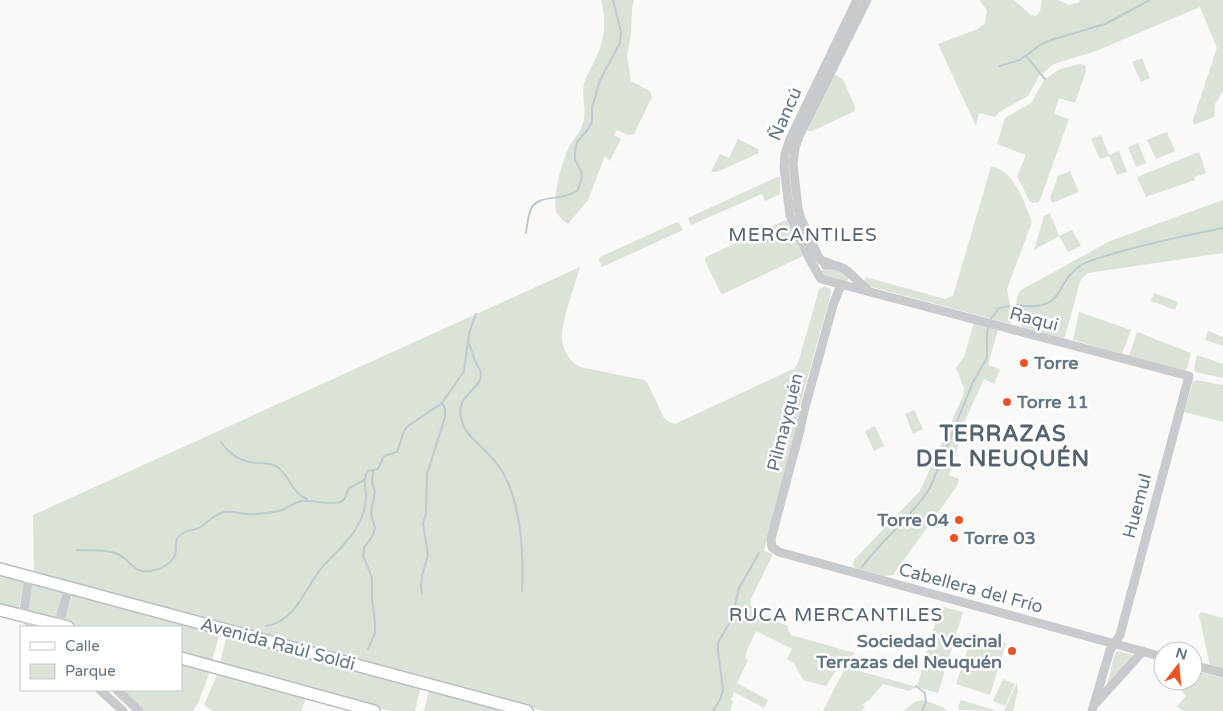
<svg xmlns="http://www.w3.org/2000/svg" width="1223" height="711" viewBox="0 0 1223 711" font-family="'Varela Round',sans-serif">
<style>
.green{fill:#dbe2d8}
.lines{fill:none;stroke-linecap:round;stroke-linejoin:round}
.stream{stroke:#c0cbcf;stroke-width:2}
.major-casing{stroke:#babec2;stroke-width:14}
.minor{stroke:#c7cbce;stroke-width:9}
.major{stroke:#fff;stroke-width:11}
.poi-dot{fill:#ed5223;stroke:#fff;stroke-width:2}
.labels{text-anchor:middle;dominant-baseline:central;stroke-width:5;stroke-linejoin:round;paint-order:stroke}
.street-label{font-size:18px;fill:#637583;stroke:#fff}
.poi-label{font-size:18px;font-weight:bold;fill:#637583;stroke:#fff;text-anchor:start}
.neighbourhood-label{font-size:19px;letter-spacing:1px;fill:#55636e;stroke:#fff}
.district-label{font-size:22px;font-weight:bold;letter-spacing:1px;fill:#55636e;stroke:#fff}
</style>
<rect width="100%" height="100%" fill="#f9f9f7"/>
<!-- green -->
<g class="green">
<path d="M601,0H634L632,8L631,34L627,56L631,81L650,91L652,97L634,134L628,135L617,130L614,135L621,139L610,161L605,156L588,200L568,224C564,221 560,218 557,213C551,201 562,162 568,149C572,141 579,135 582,126C588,113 581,98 584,84C586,76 592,67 595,60C605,39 607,22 601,0Z"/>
<path d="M979,0H1014L1031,15L1036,16L1040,11L1042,0H1058L1069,5L1079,2L1080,0H1223V91L1215,104L1214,117L1194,125L1193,120L1217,48L1200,7L1096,51L1054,64L1039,76L1028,96L999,112L995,117L979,113L976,126L938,44L978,29L985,23L987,10Z"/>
<path d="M1142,58L1150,78L1141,82L1132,62Z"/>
<path d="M1079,64L1085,65L1086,71L1075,103L1059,98L1054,114L1069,119L1040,200L1038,202L1032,203L1029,200L1017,176L1026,155L997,144L1005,118L1031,103L1045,79L1060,69Z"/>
<path d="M836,75L843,79L855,107V111L812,131H808L807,128L832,76Z"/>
<path d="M1167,132L1175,151L1156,159L1147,140Z"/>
<path d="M1101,135L1109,155L1119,151L1127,172L1117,175L1109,156L1100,159L1091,139Z"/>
<path d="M738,139L758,149L759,153L717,172H711L720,154L729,158Z"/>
<path d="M1138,143L1146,163L1136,167L1128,147Z"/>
<path d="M1199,152L1206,173L1194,177L1195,180L1146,197L1137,177Z"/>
<path d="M991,167C1013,168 1025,203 1032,222L1007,289L1012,318L1011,324L868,286L863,282L866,277L945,299L953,296Z"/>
<path d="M1070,171L1079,192L1052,203L1050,198L1058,176Z"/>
<path d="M777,177L780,178V194L765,201L762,194L691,225L688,218Z"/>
<path d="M1223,200V253L1088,273L1082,278L1080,282L1065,337L1062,338L1022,327C1017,317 1013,299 1021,290L1110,241Z"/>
<path d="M1050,213L1059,236L1072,230L1081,246L1068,252L1059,236L1034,250L1044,216Z"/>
<path d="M786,220H788L803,256L723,294L721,293L705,261L706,257Z"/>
<path d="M677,222L679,223L683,230L602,267L599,260L600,257Z"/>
<path d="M580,267C576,282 560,326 562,339C563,350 569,361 580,367L644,380L648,384L664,418L669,422L675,424L795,368L799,360L819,289L825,286L830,289L831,293L798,412L796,432L791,453H789L788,456L790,457L764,551L773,554L751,599C747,615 776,621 788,626V630L791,635L855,653L838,667L826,686L803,680L794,663L787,659L792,649L756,631L747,650L745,658L748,660L737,683L768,700L764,708L734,692L731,700L733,702L730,710L732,711H543L64,581L34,575L33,515Z"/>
<path d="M824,267L844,270L849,277L847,282L824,279L821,272Z"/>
<path d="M1154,293L1178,302L1175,310L1151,301Z"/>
<path d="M1079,312L1131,330L1122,354L1073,340Z"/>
<path d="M974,323L998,330L988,365L1000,369L994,384L984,379L963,425L961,430L963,431L949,475L959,479L957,486L893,575L884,576L855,568L853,565L854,560L920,491L963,396L964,388L956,368L964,357Z"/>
<path d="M1208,331L1223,337V346L1205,340Z"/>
<path d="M1137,332L1191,353L1187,369L1184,370L1129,356Z"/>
<path d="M1197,355L1223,364V378L1195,372L1194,369Z"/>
<path d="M1197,380L1223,385V422L1184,412L1193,382Z"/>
<path d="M914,410L923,429L913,434L905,414Z"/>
<path d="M875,426L884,446L874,451L865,431Z"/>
<path d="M0,573L24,581L19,608L0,605Z"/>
<path d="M33,583L64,591L56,620L27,611Z"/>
<path d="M73,593L218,633L219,636L212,660L181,655V627H81L66,623L64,620Z"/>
<path d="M940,606L963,612L938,693L917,687L909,691L883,684L870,699L862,705L865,707L861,711H823L843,672L848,668L917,687Z"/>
<path d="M1201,612L1223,618V669L1211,665L1209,662L1199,615Z"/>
<path d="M973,633L1006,643L990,695L956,684Z"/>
<path d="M229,636L419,687L420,690L415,711H390L222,666L220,662L226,639Z"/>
<path d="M1118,651L1132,655V657L1107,685L1115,653Z"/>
<path d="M181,663L208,671L209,674L199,701L193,711H144L121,690H181Z"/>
<path d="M1197,671L1223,678V711H1183L1177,706L1186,696L1180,689L1188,681H1193V675Z"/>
<path d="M219,674L305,697V701L301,711H213L204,705L216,677Z"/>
<path d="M1003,679L1015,684L1005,706L993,701Z"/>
<path d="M1017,682L1018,691L1013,711H1004Z"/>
<path d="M431,690L509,711H424L428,694Z"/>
<path d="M924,700L942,707L948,711H904L914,702Z"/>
<path d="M961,700L997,711L959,710L958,707Z"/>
</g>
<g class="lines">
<!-- stream -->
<g class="stream">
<path d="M1026,56L1045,79"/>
<path d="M999,66L1020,60L1040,45L1054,39L1105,24L1150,0"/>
<path d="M526,233C527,225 528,216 531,209C539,193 562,202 578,190L582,177L581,171L575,160V151L577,142L588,129L592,122V108L600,80L620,43L621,32L613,0"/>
<path d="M1017,305C1068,313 1052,282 1083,264C1092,259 1104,257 1115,253C1151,243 1187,235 1223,228"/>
<path d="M990,320L999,308L1009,306"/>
<path d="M469,344C472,350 473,355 475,361C477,366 481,370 481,375C481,391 451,395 463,425C469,439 489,452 498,465C521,497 524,553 522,591"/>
<path d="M221,442C230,455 241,462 257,463C263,463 270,463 276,466C290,475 291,493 307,499"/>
<path d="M77,550C89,551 104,549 115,553C130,557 131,574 151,571C159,570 172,564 175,555C177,549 174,542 178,537C183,530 192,531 199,528C208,523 213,515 224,512C235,510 244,516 255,514C264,513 276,513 285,509C290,506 295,502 302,501C312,499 339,509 345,498C347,495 347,491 349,488L364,480"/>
<path d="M862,567C883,539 911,517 930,488L973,382L987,358V333L988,327"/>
<path d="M422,594L421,586L422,576L428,555L423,523L426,513L427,474L445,417V409L442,403"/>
<path d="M266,626C298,621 305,585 325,564C339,549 355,536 362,516C364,510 366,503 366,497C366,487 362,479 368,471L378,469L384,456L397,452L404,431L408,426L442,403L464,371L469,333L476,314"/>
<path d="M368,649L375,633V622L372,600V578L363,555L364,548L373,535L375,528L371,513L375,491L372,482L373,471"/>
<path d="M916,686L925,693L926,702L922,711"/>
<path d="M713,711L720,700L723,690L718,651V643L732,618L739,588L759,553"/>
</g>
<defs>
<g id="major">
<path d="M0,569L527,711"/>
<path d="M0,610L68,627"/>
<path d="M181,658L374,711"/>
</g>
</defs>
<!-- major casing -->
<use href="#major" class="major-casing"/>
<!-- minor -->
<g class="minor">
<path d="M857,0L790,139L785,154L784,168L790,215L809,258L821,279L1189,376L1120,635L1110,650L1092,711"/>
<path d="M831,264L821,260L818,256L801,219L798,208L793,164L795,148L799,136L867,0"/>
<path d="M825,265C848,263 852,279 867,289"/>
<path d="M841,285L833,305L804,411L800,430L771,539L772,547L779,552L1163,657"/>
<path d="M29,577L23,616L33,627"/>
<path d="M58,627L69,587"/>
<path d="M1193,665L1223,673"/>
<path d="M100,690L123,711"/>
<path d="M117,690L139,711"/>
<path d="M1096,703L1143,651"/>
</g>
<!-- major -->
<use href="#major" class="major"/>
</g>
<!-- markers -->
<g class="poi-dot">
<circle cx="1024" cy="363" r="5"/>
<circle cx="1007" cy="402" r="5"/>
<circle cx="959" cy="520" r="5"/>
<circle cx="954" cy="538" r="5"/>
<circle cx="1012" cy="651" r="5"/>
</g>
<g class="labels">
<!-- street labels -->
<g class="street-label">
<text transform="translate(785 114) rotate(-66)">Ñancú</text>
<text transform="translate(1034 319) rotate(15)">Raqui</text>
<text transform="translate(785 422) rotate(-76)">Pilmayquén</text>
<text transform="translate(1137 506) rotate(-75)">Huemul</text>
<text transform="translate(971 588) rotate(15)">Cabellera del Frío</text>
<text transform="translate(278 644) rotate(15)">Avenida Raúl Soldi</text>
</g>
<!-- poi labels -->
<g class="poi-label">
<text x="1034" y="363">Torre</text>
<text x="1017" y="402">Torre 11</text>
<text x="949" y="520" text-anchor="end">Torre 04</text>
<text x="964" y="538">Torre 03</text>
<text x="1002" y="641" text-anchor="end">Sociedad Vecinal<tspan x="1002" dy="21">Terrazas del Neuquén</tspan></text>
</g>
<!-- neighbourhood labels -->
<g class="neighbourhood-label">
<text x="803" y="235">MERCANTILES</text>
<text x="836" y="615">RUCA MERCANTILES</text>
</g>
<!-- district labels -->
<g class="district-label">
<text x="1003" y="434">TERRAZAS<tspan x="1003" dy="25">DEL NEUQUÉN</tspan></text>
</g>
</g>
<!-- legend -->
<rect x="20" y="626" width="162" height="65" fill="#ffffff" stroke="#c1c8cd"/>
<rect x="30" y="642" width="25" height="8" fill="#ffffff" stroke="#c1c8cd"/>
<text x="65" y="651" font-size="15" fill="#637583">Calle</text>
<rect x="30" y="664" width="25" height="15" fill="#dbe2d8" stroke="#c1c8cd"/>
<text x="65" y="676" font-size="15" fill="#637583">Parque</text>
<!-- north arrow -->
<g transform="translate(1178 666) rotate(16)"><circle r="24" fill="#ffffff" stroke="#c1c8cd"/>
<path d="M0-4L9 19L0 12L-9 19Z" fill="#ed5223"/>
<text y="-8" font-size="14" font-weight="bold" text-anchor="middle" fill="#637583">N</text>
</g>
</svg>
